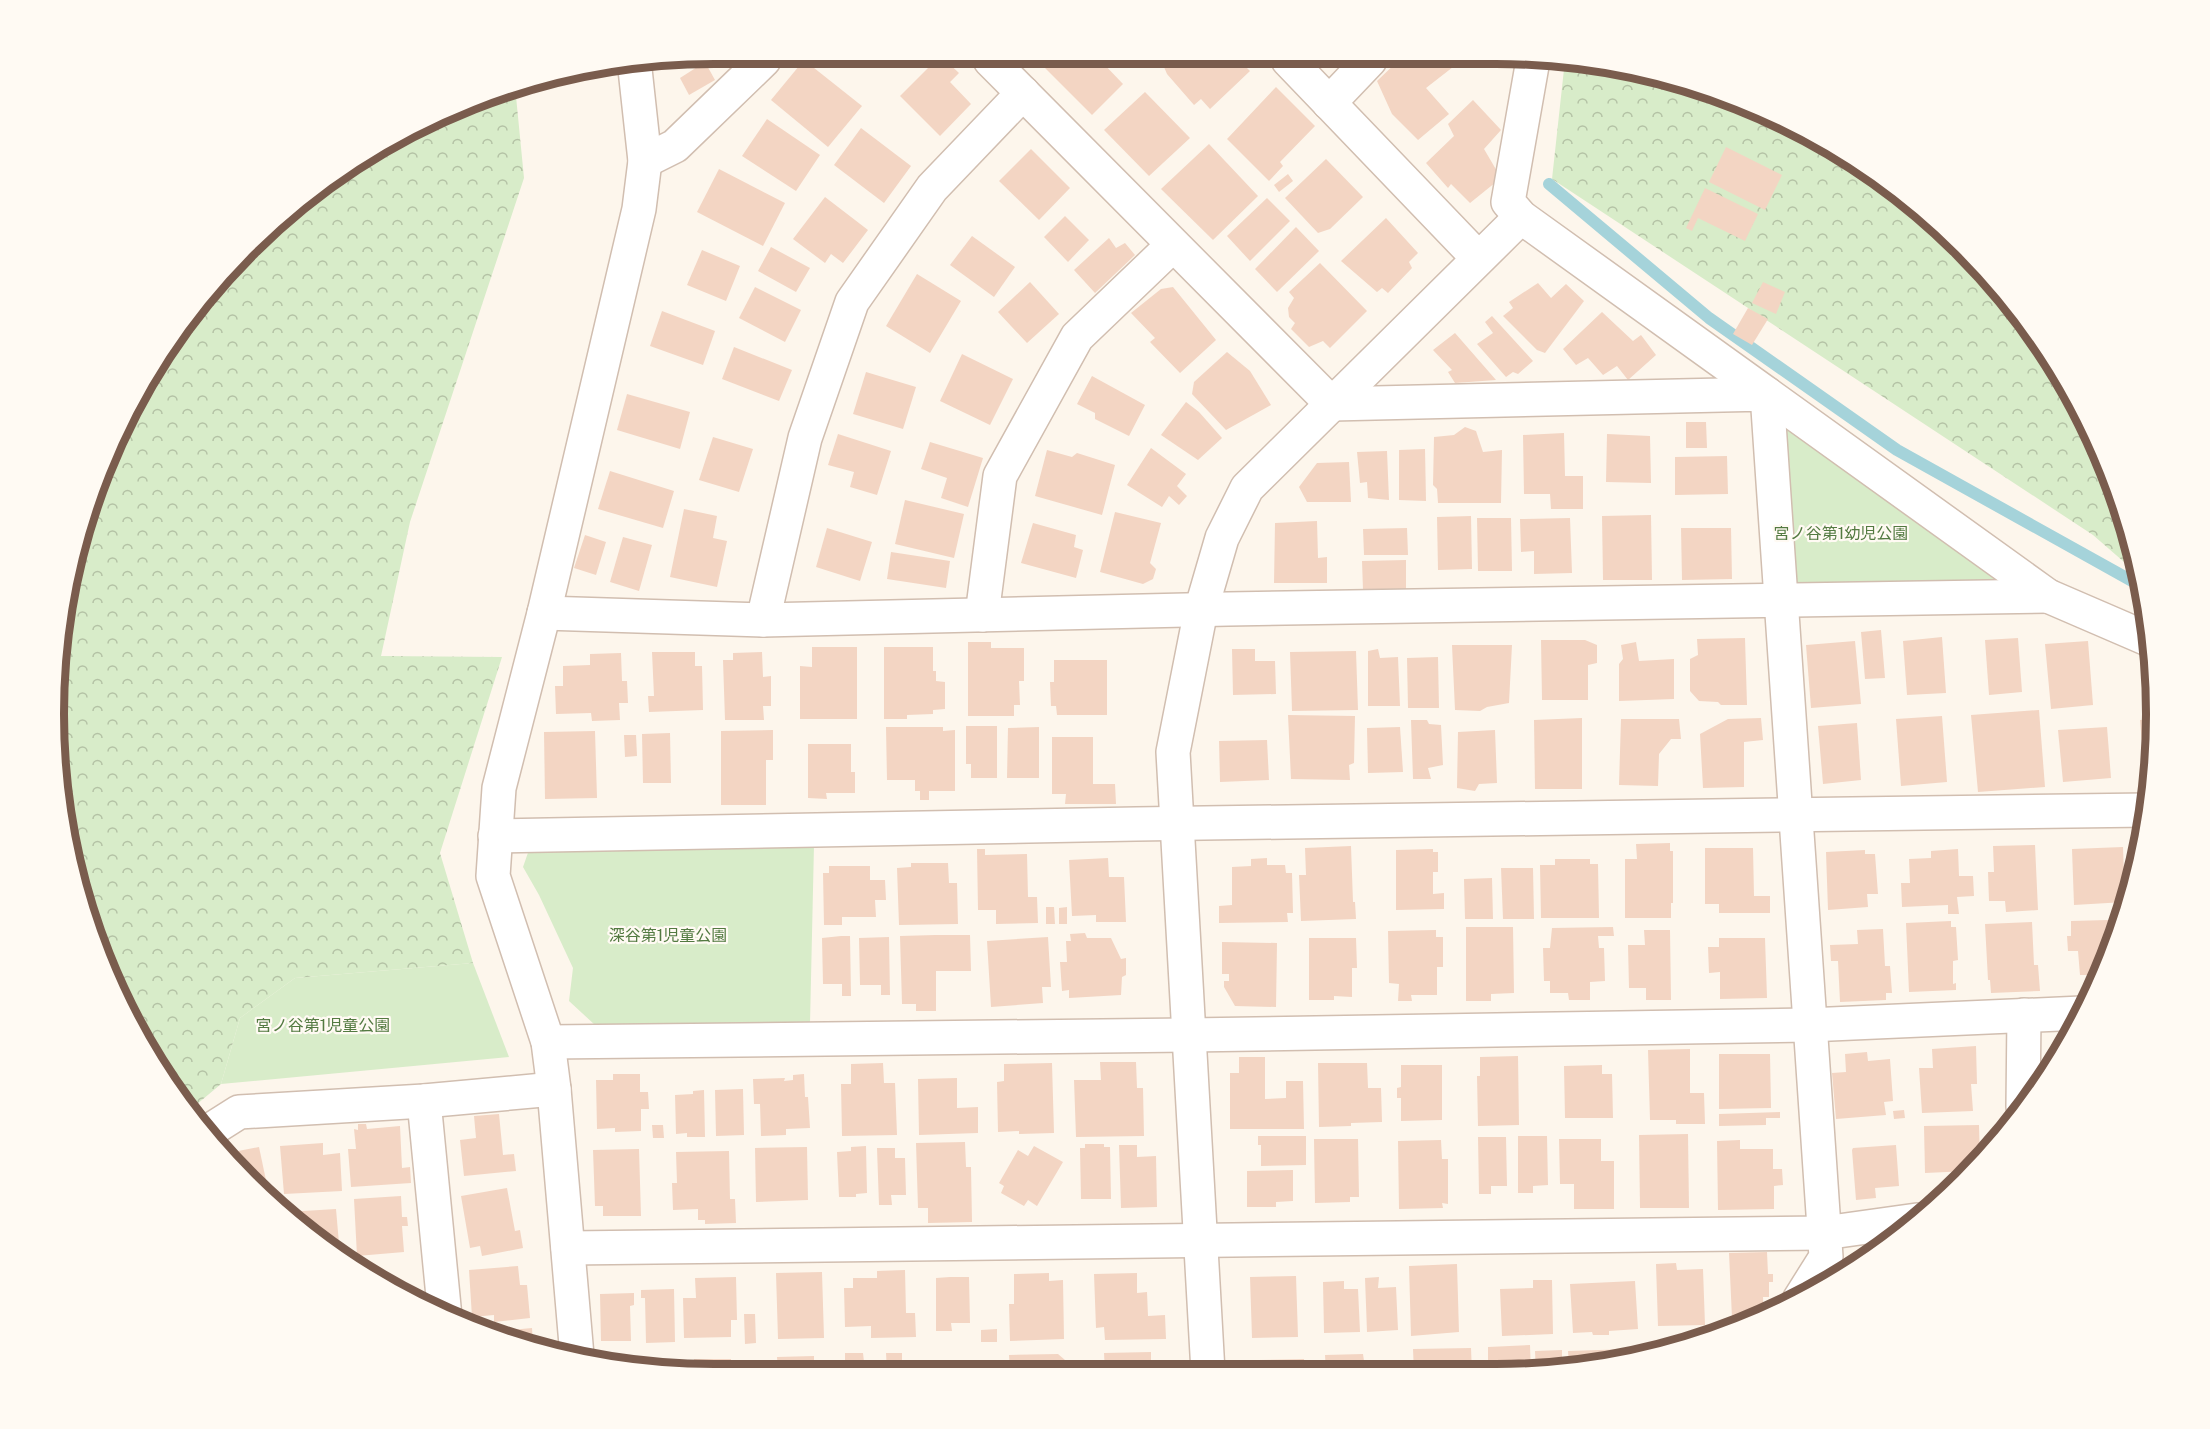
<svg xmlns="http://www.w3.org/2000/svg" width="2210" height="1429" viewBox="0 0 2210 1429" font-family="'Public Sans','Noto Sans JP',sans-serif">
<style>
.green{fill:#d8ecc9}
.forest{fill:url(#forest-crowns)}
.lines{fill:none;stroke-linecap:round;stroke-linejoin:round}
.stream{stroke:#a5d3da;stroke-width:12}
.building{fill:#f3d5c3}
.minor-casing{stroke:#d1beb0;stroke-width:36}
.minor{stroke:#fff;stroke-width:33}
.labels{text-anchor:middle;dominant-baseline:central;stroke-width:4.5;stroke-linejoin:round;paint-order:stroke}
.park-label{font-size:16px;fill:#537a41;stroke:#fffaf3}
.rim{fill:none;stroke:#7a5c4d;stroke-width:8}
</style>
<defs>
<pattern id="forest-crowns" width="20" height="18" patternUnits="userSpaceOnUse" patternTransform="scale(1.5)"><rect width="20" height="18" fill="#d8ecc9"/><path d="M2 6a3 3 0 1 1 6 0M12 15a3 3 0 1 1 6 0" fill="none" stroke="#b4c2a5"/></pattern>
</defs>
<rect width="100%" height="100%" fill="#fdf6ec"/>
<!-- green -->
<g class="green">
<path d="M1780,420L2008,582L1789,590Z"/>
<path d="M814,845L810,1024L595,1025L569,1001L573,968L539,895L523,867L530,847Z"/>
<path d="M473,963L509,1057L221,1084L240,1018L295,978Z"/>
</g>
<!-- forest -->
<g class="forest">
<path d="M1565,60H1582L1749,104L1826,143L1931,218L2019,312L2088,422L2133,543L2139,575L2093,535L1552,179Z"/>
<path d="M515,86L524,178L410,522L381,656L502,657L440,853L473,963L295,978L240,1018L221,1084L190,1110L165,1081L104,968L77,886L54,714L67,586L89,502L142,385L191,312L248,247L347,166L503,89Z"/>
</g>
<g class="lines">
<!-- stream -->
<path class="stream" d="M1549,184L1709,318L1897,450L2141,586"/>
</g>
<!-- building -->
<g class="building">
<path d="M804,60L862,106L828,147L771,100Z"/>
<path d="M936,60H945L959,73L950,82L971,104L940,136L900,96Z"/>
<path d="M1037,60H1100L1123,84L1092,115Z"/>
<path d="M1161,60H1239L1250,71L1210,109L1201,99L1194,105L1167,74Z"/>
<path d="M1399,60H1444L1453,67L1426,88L1449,114L1418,140L1392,114L1377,81Z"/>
<path d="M705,62L715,80L689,95L680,78Z"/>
<path d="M1276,87L1315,126L1280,162L1283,166L1269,181L1227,139Z"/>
<path d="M1145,92L1190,138L1149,176L1104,130Z"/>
<path d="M1473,100L1501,130L1484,149L1501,178L1470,203L1451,184L1448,188L1426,163L1454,136L1448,124Z"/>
<path d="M767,119L820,155L796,191L742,156Z"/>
<path d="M861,128L911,166L884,203L834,165Z"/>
<path d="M1209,144L1258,196L1213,240L1161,189Z"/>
<path d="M1726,147L1782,175L1765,210L1709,182Z"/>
<path d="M1031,149L1070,188L1039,220L999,181Z"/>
<path d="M1326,159L1363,197L1330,229L1318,233L1285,198Z"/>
<path d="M719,169L785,203L763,246L697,212Z"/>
<path d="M1288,174L1293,181L1279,192L1274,185Z"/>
<path d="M1705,188L1758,214L1745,241L1698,218L1692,231L1686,228Z"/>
<path d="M825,197L868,230L843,263L831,254L825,263L793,239Z"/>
<path d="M1267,198L1290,221L1250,261L1227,236Z"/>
<path d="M1065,216L1089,240L1068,262L1044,237Z"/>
<path d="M1386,218L1418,253L1409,262L1412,268L1388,293L1382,288L1377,292L1341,261Z"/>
<path d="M1296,227L1319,251L1277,292L1255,269Z"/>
<path d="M972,236L1015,267L994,297L950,265Z"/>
<path d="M1109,238L1116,248L1125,243L1135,255L1095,293L1074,270Z"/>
<path d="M771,247L810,268L796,292L758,271Z"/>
<path d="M702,250L740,266L726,301L687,285Z"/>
<path d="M1320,263L1367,311L1330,348L1323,341L1309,347L1291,329L1295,323L1289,317L1288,308L1294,298L1289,292Z"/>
<path d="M917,274L961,301L930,353L886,326Z"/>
<path d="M1030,282L1059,314L1027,343L998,312Z"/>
<path d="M1763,282L1785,292L1776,314L1752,303Z"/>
<path d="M1538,283L1551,298L1566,284L1584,301L1545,353L1537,350L1503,316L1513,308L1509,302Z"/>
<path d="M755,287L801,310L785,342L739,318Z"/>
<path d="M1173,287L1216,340L1180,373L1150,342L1155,338L1131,313L1161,289Z"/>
<path d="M1748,308L1768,319L1752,345L1733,334Z"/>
<path d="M662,311L715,331L703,365L650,346Z"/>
<path d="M1602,312L1633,341L1641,335L1656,355L1628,380L1617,366L1603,375L1588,358L1576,365L1563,349Z"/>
<path d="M1492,316L1533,361L1518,374L1513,372L1506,377L1477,344L1493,333L1485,322Z"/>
<path d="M1455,333L1496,380L1455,383L1448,372L1452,370L1433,350Z"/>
<path d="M734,347L792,370L779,401L722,379Z"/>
<path d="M1227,352L1250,371L1271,405L1226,430L1192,394L1194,382Z"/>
<path d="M962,354L1013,379L990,425L940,401Z"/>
<path d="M866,372L916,387L903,429L853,414Z"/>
<path d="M1092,376L1145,405L1129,436L1095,419V413L1077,404Z"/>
<path d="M627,394L690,412L680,449L617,430Z"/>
<path d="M1186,402L1199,412L1222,438L1198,460L1161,435Z"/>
<path d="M1686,422H1706L1707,448H1686Z"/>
<path d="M1465,427L1476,431L1483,452L1502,450L1501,503H1438L1437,489L1433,485L1434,437L1454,435Z"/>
<path d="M1564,433L1565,476H1583V509H1551L1550,494H1524L1523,435Z"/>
<path d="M838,434L891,451L877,495L850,487L854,472L828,465Z"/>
<path d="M1607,434L1650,436L1651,483L1606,482Z"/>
<path d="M713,437L753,449L739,492L699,480Z"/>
<path d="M930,442L983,458L968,507L941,498L947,478L921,469Z"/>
<path d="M1151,448L1186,474L1177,486L1187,496L1179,505L1169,496L1162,507L1127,485Z"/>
<path d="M1425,449L1426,501L1399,500V450Z"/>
<path d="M1047,450L1072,457L1077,453L1115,465L1102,515L1035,496Z"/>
<path d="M1387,451L1389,500L1368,498L1367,482L1360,483L1357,452Z"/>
<path d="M1727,456L1728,494L1675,495V457Z"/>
<path d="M1349,462L1351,502H1307L1299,487L1317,463Z"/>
<path d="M610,471L674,491L663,528L598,509Z"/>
<path d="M905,500L964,514L954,558L895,544Z"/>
<path d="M684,509L717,516L713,538L727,541L717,587L670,577Z"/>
<path d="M1115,512L1161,523L1150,563L1156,569L1153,579L1143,584L1100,572Z"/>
<path d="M1651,515L1652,580H1603L1602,516Z"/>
<path d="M1471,516L1472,569L1438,570L1437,517Z"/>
<path d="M1477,518H1511L1512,571H1478Z"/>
<path d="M1570,518L1572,573L1534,574V551L1521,552L1520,519Z"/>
<path d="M1317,521L1318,558L1327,557V583H1274L1275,523Z"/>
<path d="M1033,523L1076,535L1074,547L1083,550L1076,578L1021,563Z"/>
<path d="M827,528L872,542L860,581L816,567Z"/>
<path d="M1407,528L1408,555H1364L1363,529Z"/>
<path d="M1681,528H1731L1732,579L1682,580Z"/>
<path d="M585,535L606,542L596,575L574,568Z"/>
<path d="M623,537L652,545L639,591L610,582Z"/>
<path d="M891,552L950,561L946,588L887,579Z"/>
<path d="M1406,560V589L1363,590L1362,561Z"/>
<path d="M1881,630L1885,678L1865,679L1861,632Z"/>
<path d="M1942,637L1946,693L1907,695L1903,641Z"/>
<path d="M1745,638L1747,705H1721L1718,702L1699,701L1690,691V659L1698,655L1697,639Z"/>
<path d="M2018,638L2022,692L1989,695L1985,640Z"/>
<path d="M1541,640H1585L1597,645V663L1588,665V700H1542Z"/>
<path d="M1855,641L1861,704L1811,708L1806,645Z"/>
<path d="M2088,641L2093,705L2051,709L2045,644Z"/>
<path d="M968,642H991V648H1024V681H1019L1020,705H1014V716H968Z"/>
<path d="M1636,642L1639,661L1674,659V699L1619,701V664L1623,659L1621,645Z"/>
<path d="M1452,645H1512L1509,703L1487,707L1480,711L1455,710Z"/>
<path d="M812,647H857V719H800V666L812,667Z"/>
<path d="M884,647H933V671H936V681L945,682V709L933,710V714L907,715V719H884Z"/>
<path d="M1232,649H1255V661H1275L1276,694L1233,695Z"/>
<path d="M1378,649L1380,658L1398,657L1400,706H1368V651Z"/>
<path d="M1356,651L1358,710L1292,711L1290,652Z"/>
<path d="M652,652H695V666H702L703,710L649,712L648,696H654Z"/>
<path d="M762,652L763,677L771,676V706H763L764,720H725L723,660H733V653Z"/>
<path d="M621,653L622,681H627L628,703H619L620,720L592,721L591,713L556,714L555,686H563V666L590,665V654Z"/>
<path d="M1438,657L1439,708H1408L1407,658Z"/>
<path d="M1054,660H1107V715H1057L1056,706H1051L1050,682H1054Z"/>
<path d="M2039,710L2045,787L1978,792L1971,715Z"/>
<path d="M1288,715L1355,716L1354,763L1349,765L1350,780L1291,779Z"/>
<path d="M1942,716L1947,782L1901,786L1896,719Z"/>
<path d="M1582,718V789H1535L1534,720Z"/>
<path d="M1761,718L1763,740L1744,742V787L1703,788L1700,734L1728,719Z"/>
<path d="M1621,719H1679L1681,739H1671L1659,754L1658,786L1619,785Z"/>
<path d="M2153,719L2151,791H2146L2140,720Z"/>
<path d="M1411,720H1427L1429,724L1441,725L1443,765L1428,768L1431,779H1413Z"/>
<path d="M1857,723L1861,780L1823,784L1818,726Z"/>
<path d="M966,726H997V778H971V764H966Z"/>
<path d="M886,727H943V731L955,730V791H929V800H920V791H915V780H887Z"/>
<path d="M1039,727V778H1007L1008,728Z"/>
<path d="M1400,727L1403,772L1368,773L1367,728Z"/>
<path d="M2107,727L2111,778L2063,782L2058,730Z"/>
<path d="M773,730V760H766V805H721V731Z"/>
<path d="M1495,730L1497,783L1479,784L1475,791L1457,788L1458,732Z"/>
<path d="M595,731L597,798L545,799L544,732Z"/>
<path d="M670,733L671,783H643L642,734Z"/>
<path d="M624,735H636L637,756L625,757Z"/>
<path d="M1052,737H1093V784H1115L1116,804H1065L1066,794H1052Z"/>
<path d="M1267,740L1269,780L1220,782L1219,741Z"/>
<path d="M808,744H851V772H855V793H826L827,799L808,798Z"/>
<path d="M1670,843V851H1673V903H1671V918H1625V859H1637L1636,844Z"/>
<path d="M2035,845L2038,910L2006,912L2005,901H1989L1988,872H1994L1993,846Z"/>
<path d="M1351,846L1353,902H1355L1356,919L1301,921L1299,875H1306L1305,848Z"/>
<path d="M2123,847L2125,902L2074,905L2072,849Z"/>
<path d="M1705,848H1753L1754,896H1770V913H1719V904H1705Z"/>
<path d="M977,849H985V855L1027,854L1028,897H1037L1038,923L996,924V910H978Z"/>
<path d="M1433,849V852H1438V872H1433V894L1444,893V909L1396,910V850Z"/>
<path d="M1958,849L1959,876H1973L1974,896L1957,897L1959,914H1948V905L1902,907L1901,883H1910L1909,859L1931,858V851Z"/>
<path d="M1865,850V854H1875L1878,894H1867L1868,907L1828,910L1826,852Z"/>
<path d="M1108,858L1109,877H1124L1126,922H1096V915L1072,916L1069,860Z"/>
<path d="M1267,858V865H1285L1286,873H1292L1293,913H1287L1288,922L1219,923V906L1232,905V867L1251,866V859Z"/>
<path d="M1555,859H1590V864H1598L1599,918H1541L1540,865H1555Z"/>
<path d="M911,863H948L949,883H957L958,924L899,925L897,868L911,867Z"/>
<path d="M829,866H870V880H885L886,900H875L876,917H842V925H824L823,873H829Z"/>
<path d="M1501,868H1533L1534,919H1503Z"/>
<path d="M1492,878L1493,919H1465L1464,879Z"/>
<path d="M1046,907H1054L1055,924H1046Z"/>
<path d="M1067,907V924H1059V908Z"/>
<path d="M2108,920L2109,943H2114L2094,986V975H2080L2078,951H2068L2067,936H2071V921Z"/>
<path d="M1951,921V927H1956L1958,960L1953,961V984L1956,983V990L1909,992L1906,923Z"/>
<path d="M2032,922L2034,965H2038L2040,991L1991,993L1990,980H1988L1985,924Z"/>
<path d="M1466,927H1513L1514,993L1491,994V1001H1466Z"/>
<path d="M1613,927L1614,936H1598L1599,948H1604L1605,981L1590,982V1000H1569L1568,993H1550V981H1544L1543,948H1550L1552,928Z"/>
<path d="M1883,929L1885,966H1890L1892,993H1886V1000L1840,1002L1838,961H1831L1830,945L1858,944L1857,930Z"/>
<path d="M1436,930V937H1443V967H1437V995H1411L1412,1001H1398L1399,984L1389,983L1388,931Z"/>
<path d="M1644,930H1670L1671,1000H1646V988H1629L1628,945H1645Z"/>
<path d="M1085,933L1087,938H1111L1121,959L1126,958V975L1122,977L1121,995L1069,998V990L1062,991L1060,962H1067L1066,941H1071L1070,934Z"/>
<path d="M935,935H970L971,971H936V1011H916V1004H902L900,936Z"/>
<path d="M841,936H850L851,996H842V984H823L822,938Z"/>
<path d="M889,937L890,995H881V985H860L859,938Z"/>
<path d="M1048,937L1051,987H1042L1043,1003L991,1007L987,941Z"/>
<path d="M1309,938H1356L1357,968H1352V997L1334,996V1000H1309Z"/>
<path d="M1719,938H1765L1767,998L1720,999V972L1709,973L1708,947H1719Z"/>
<path d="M1222,942L1277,943L1276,1007L1235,1006L1224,987V981H1229V974H1222Z"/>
<path d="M1976,1046L1977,1084H1971L1973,1111L1922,1113L1919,1068H1933L1932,1049Z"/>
<path d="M1690,1049V1093H1704L1705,1124H1676V1120H1650L1648,1050Z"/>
<path d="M1867,1052L1868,1061L1890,1059L1893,1101L1884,1102L1886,1115L1836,1119L1832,1073L1846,1072L1845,1054Z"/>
<path d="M1719,1054H1770L1771,1108L1719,1109Z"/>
<path d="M1518,1056L1519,1125L1478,1126L1477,1076H1480V1057Z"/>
<path d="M1239,1057H1265V1099L1286,1098V1081H1303L1304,1129H1230V1073H1239Z"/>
<path d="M1100,1062H1136L1137,1088H1143L1144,1136L1076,1137L1074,1080H1101Z"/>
<path d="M883,1063L884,1083H895L897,1135L842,1136L841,1084H851V1064Z"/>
<path d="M1052,1063L1054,1133L1019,1134V1131L998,1132L997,1082L1004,1081V1064Z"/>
<path d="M1318,1063H1367L1368,1088H1381L1382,1122L1351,1123V1126L1319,1127Z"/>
<path d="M1401,1065H1442V1120L1401,1121V1098H1397V1088L1401,1087Z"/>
<path d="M1602,1065V1074H1612L1613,1118H1565L1564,1066Z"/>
<path d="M613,1074H640V1092H648L649,1109H641V1131L615,1132V1128L597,1129L596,1080H613Z"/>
<path d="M804,1074L805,1097H808L810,1128L786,1129V1135L761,1136L760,1104H754L753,1079L785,1078L784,1081L793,1080V1075Z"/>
<path d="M957,1078V1108L978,1107V1133L919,1135L918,1079Z"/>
<path d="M743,1089L744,1135L716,1136L715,1090Z"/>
<path d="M704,1090L705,1137H687V1133L676,1134L675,1095L693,1094V1091Z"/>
<path d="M1904,1110L1905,1118L1894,1119L1893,1111Z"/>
<path d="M1780,1112V1118H1766V1125L1719,1126V1114Z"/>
<path d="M499,1114L503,1155L514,1154L516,1171L464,1176L460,1140L476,1138L474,1116Z"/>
<path d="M358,1124H366L367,1129L400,1126L402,1168L410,1167L411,1183L351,1187L348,1149H356L354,1129L358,1130Z"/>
<path d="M652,1125H663L664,1138H653Z"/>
<path d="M1979,1125L1980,1161L1969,1171L1925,1173L1924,1126Z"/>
<path d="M1688,1134L1689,1208H1640L1639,1135Z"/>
<path d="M1258,1136H1306V1165L1261,1166V1145H1258Z"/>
<path d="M1518,1136H1547L1548,1185L1533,1186V1193H1518Z"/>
<path d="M1478,1137H1506L1507,1186H1491V1194H1479Z"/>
<path d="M1314,1139H1358L1359,1197H1350V1202L1315,1203Z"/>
<path d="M1559,1139H1601V1161H1614V1209H1574V1184H1560Z"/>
<path d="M1441,1140L1442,1159H1448V1204L1442,1203L1443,1208L1399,1209L1398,1141Z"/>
<path d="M1740,1140V1149H1773V1169H1782L1783,1185L1774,1186V1209L1718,1210L1717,1141Z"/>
<path d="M965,1142L966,1167H971L972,1222L928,1223V1208H918L916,1143Z"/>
<path d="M323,1143V1155L340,1153L342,1191L284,1194L280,1146Z"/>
<path d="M1085,1144H1104V1147H1110L1111,1199H1081L1080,1148H1085Z"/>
<path d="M1119,1145H1137V1157L1156,1156L1157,1207L1121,1208Z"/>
<path d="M1896,1145L1899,1186L1875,1188L1876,1198L1856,1200L1852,1150L1853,1148Z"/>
<path d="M866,1146L867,1193L856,1194V1197H839L837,1152L851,1151V1147Z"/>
<path d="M1034,1146L1063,1162L1037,1206L1028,1200L1024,1206L1001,1193L1004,1186L999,1183L1018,1150L1028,1156Z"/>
<path d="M259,1147L267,1185L262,1192L228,1153Z"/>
<path d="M807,1147L808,1200L756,1202L755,1148Z"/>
<path d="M877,1148H895V1158H905L906,1195H891L892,1205H879Z"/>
<path d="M639,1149L641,1216H603V1206H595L593,1150Z"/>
<path d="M729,1151L730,1199H735L736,1223L705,1224V1220H698V1209L673,1210L672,1183H677L676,1152Z"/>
<path d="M1293,1170V1201L1276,1202V1207H1247V1171Z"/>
<path d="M507,1188L515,1231L520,1230L523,1248L482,1256L480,1246L470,1248L461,1196Z"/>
<path d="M401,1196L402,1217H407L408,1226H402L404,1252L357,1256L354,1199Z"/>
<path d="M336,1209L340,1255L287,1217V1212Z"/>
<path d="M1767,1252L1768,1274H1773V1282H1769V1297H1763L1764,1316L1732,1318L1729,1253Z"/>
<path d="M1676,1263L1677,1270L1703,1269L1705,1325L1658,1326L1656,1264Z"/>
<path d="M1457,1264L1459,1332L1411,1336L1409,1266Z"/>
<path d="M518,1266L520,1285H527L530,1318L494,1322V1315L472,1317L469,1270Z"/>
<path d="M905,1270L906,1313H915L916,1337L871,1338V1326L845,1327L844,1288H853V1278H877V1271Z"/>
<path d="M822,1272L824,1338L778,1339L776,1273Z"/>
<path d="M1049,1273V1281L1063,1280L1064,1339L1010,1341L1009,1304H1014V1274Z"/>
<path d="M1137,1273V1293L1147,1292L1148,1316L1165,1315L1166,1339L1105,1340L1104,1327L1096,1328L1094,1274Z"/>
<path d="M1296,1276L1298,1337L1252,1338L1250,1277Z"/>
<path d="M736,1277L737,1320H731V1337L684,1338L683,1298H696L695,1278Z"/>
<path d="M950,1277H969L970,1323H951L952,1331H936V1278Z"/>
<path d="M1379,1277L1378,1288L1396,1287L1398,1330L1367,1332L1365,1278Z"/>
<path d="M1533,1280H1552L1553,1334L1502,1336L1500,1289L1533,1288Z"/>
<path d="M1344,1281V1289H1358L1360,1332L1324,1333L1323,1282Z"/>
<path d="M1635,1281L1638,1329L1609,1331V1335H1593L1592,1332L1573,1333L1570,1284Z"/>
<path d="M674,1289L675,1342L646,1343L645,1298H641V1290Z"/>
<path d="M634,1293V1305L630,1306L631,1341H601L600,1294Z"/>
<path d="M744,1314H755L756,1343L745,1344Z"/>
<path d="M532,1328L533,1344L491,1333V1332Z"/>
<path d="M997,1329V1342H981V1330Z"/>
<path d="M1686,1342V1345L1666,1353L1650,1355L1649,1343Z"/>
<path d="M1530,1345L1531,1374L1488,1373V1347Z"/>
<path d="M1471,1348L1472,1373H1414L1413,1349Z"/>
<path d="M1630,1349V1358L1569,1369L1568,1351Z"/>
<path d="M1562,1350V1370L1536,1373L1535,1351Z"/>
<path d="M1151,1352V1372H1105L1104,1353Z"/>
<path d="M845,1353H863L864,1362L878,1361L879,1371L845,1370Z"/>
<path d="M886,1353H902V1361H918L919,1371H887Z"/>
<path d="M1058,1354L1065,1360L1066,1371H1010L1009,1355Z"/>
<path d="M1363,1354L1364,1361L1386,1360V1373H1326L1325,1355Z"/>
<path d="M814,1356V1370H778L777,1357Z"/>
<path d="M694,1359H731V1370H695Z"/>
<path d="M1304,1359L1305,1373L1259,1372L1258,1360Z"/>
<path d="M675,1365V1370L629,1369L621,1367Z"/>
</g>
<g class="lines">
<defs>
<g id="minor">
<path d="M990,60L1332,404L1767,394L1826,1257L1799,1300"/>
<path d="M1288,60L1478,258"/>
<path d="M1533,60L1508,202L1521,217L2048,596L2150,640"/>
<path d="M1329,103L1370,60"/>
<path d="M645,161L675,146L764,60"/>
<path d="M544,613L763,620L1228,609L2048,596"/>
<path d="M982,615L1000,476L1077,337L1173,245"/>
<path d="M763,620L805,438L852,302L932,188L1023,93"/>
<path d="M495,836L1136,824L2148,810"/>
<path d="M548,1042L1188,1035L1808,1025L2082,1013"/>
<path d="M424,1101L445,1317"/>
<path d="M2023,1107L2024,1015"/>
<path d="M209,1131L239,1112L424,1101L554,1089"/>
<path d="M568,1248L1824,1233L1917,1220"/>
<path d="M577,1356L554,1089L548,1042L493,876L499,788L544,613L639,209L645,161L634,60"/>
<path d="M1208,1372L1173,752L1201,610L1222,538L1247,488L1521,217"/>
</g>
</defs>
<!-- minor casing -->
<use href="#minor" class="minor-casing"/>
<!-- minor -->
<use href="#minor" class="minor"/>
</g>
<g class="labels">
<!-- park labels -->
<g class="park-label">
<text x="1841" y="533">宮ノ谷第1幼児公園</text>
<text x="668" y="935">深谷第1児童公園</text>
<text x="323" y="1025">宮ノ谷第1児童公園</text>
</g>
</g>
<!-- crop -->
<path d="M0 0H2210V1429H0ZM714 64H1496A650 650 0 0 1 2146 714V714A650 650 0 0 1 1496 1364H714A650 650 0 0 1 64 714V714A650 650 0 0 1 714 64Z" fill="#fffaf3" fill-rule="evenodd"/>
<path class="rim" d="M714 64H1496A650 650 0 0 1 2146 714V714A650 650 0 0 1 1496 1364H714A650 650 0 0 1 64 714V714A650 650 0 0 1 714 64Z"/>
</svg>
